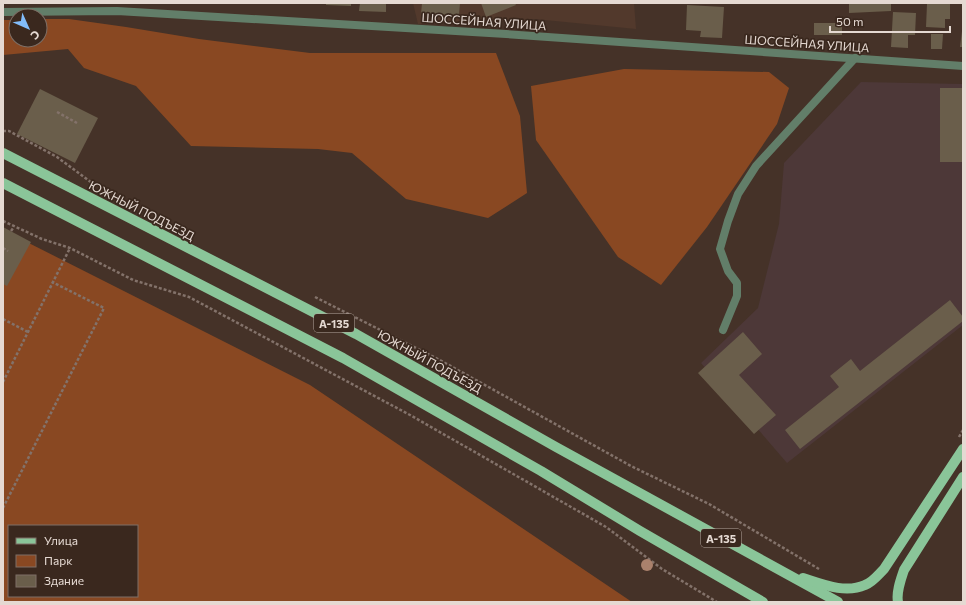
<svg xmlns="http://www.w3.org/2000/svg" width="966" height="605" viewBox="0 0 966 605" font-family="Commissioner,sans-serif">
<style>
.built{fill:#52392c}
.industrial{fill:#4d3838}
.green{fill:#894822;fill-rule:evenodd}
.building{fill:#6a5e4b}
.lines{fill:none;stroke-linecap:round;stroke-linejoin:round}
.path{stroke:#83726a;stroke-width:2.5;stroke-dasharray:3 2;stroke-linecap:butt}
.lane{stroke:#627e69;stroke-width:8}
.street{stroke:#627e69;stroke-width:8}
.primary{stroke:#8ac599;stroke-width:10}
.tree{fill:#aa816c}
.labels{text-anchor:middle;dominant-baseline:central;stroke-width:3.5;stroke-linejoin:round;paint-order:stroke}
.shield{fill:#3a281e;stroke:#b2a49c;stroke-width:1}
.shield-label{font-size:11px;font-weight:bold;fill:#e5d9d2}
.street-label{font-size:12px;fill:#e5d9d2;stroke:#3a281e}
</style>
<rect width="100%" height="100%" fill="#453228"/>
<!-- built -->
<path class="built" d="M413,3H634L636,29L535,19L488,22L418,24Z"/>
<!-- industrial -->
<path class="industrial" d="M861,82L963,84V325L787,463L701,363L758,308L779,224L784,163Z"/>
<!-- green -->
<g class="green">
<path d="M40,19H69L126,27L199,39L310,53H496L520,116L527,193L488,218L406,199L352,153L318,149L191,146L136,86L84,68L68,49L3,55V20H16V40H40Z"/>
<path d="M624,69L769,72L789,88L777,124L707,227L661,285L618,257L536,140L531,86Z"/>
<path d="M3,230L310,385L632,602H3ZM9,526H137V596H9Z"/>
</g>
<!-- building -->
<g class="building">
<path d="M326,3H351V6L326,5Z"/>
<path d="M360,3H386V12L359,11Z"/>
<path d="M422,3H460L459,15L421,14Z"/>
<path d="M481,3H515L516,5L486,17Z"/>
<path d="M849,3H891V11L849,13Z"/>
<path d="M935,3H950V19H945V28L926,27L927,4H935Z"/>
<path d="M687,5L724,7L722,38L700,37L701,31L686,30Z"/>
<path d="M893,12L916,13L915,35H908V48L891,47Z"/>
<rect x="814" y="23" width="28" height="12"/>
<path d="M962,31H963V47H960Z"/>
<path d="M931,34H943L942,49H931Z"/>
<rect x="940" y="88" width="23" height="74"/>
<path d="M40,89L98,118L75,163L17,134Z"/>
<path d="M3,227L31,242L7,286L3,284Z"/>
<path d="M950,300L963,317V321L800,449L785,430L839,387L830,376L851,359L860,371Z"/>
<path d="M743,332L762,354L739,375L776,415L754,434L698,373Z"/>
</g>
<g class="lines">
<!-- path -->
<g class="path">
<path d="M57,112L77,123"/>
<path d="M3,131H9L57,157L92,183"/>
<path d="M3,221L42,239L70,248L133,280L189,297L410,415L606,527L662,569L717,602"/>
<path d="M11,231L14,227"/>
<path d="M3,248L8,251"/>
<path d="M315,297L438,359L631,466L709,504L819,569"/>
<path d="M3,319L28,332"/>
<path d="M3,382L70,248"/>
<path d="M959,437L963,430"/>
<path d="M3,508L104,308L52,282"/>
</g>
<!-- lane -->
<path class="lane" d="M723,330L737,296V283L728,271L720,249L728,221L738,194L756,166L855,58"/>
<!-- street -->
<path class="street" d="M3,12L117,11L506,34L963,66"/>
<!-- primary -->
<g class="primary">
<path d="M3,153L356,334L556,447L838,602"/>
<path d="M3,183L343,358L541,471L640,531L763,602"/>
<path d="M803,578C822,584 845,594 865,585C873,582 878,575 884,569L963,449"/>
<path d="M898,602C896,592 901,579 904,570L963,477"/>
</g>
</g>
<!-- trees -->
<circle class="tree" cx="647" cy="565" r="6"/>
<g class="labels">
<!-- shield labels -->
<g class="shield">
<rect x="314" y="314" width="40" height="18" rx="3"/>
<rect x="701" y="529" width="40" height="18" rx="3"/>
</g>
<g class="shield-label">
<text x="334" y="323">А-135</text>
<text x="721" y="538">А-135</text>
</g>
<!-- street labels -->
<g class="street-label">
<text transform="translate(484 21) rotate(4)">ШОССЕЙНАЯ УЛИЦА</text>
<text transform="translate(807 43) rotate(4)">ШОССЕЙНАЯ УЛИЦА</text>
<text transform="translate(142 210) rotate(27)">ЮЖНЫЙ ПОДЪЕЗД</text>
<text transform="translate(430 361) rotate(29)">ЮЖНЫЙ ПОДЪЕЗД</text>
</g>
</g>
<!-- border -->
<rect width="966" height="605" fill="none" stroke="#e5d9d2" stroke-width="8"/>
<!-- legend -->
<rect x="8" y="525" width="130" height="72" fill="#3a281e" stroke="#7e6f66"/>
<rect x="16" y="538" width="20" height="6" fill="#8ac599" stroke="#7e6f66"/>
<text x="44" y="545" font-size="12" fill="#e5d9d2">Улица</text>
<rect x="16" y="555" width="20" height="12" fill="#894822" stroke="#7e6f66"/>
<text x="44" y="565" font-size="12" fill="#e5d9d2">Парк</text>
<rect x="16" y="575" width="20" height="12" fill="#6a5e4b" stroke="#7e6f66"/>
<text x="44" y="585" font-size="12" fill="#e5d9d2">Здание</text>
<!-- north arrow -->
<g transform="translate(28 28) rotate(135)"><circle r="19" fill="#3a281e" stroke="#7e6f66"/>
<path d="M0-3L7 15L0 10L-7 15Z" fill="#82bcfa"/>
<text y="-6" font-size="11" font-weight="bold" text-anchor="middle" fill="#e5d9d2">С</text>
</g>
<!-- scale -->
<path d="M830 26v6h120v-6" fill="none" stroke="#e5d9d2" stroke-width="2"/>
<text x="836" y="26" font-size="12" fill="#e5d9d2" stroke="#3a281e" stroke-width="3" paint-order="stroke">50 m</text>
</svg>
